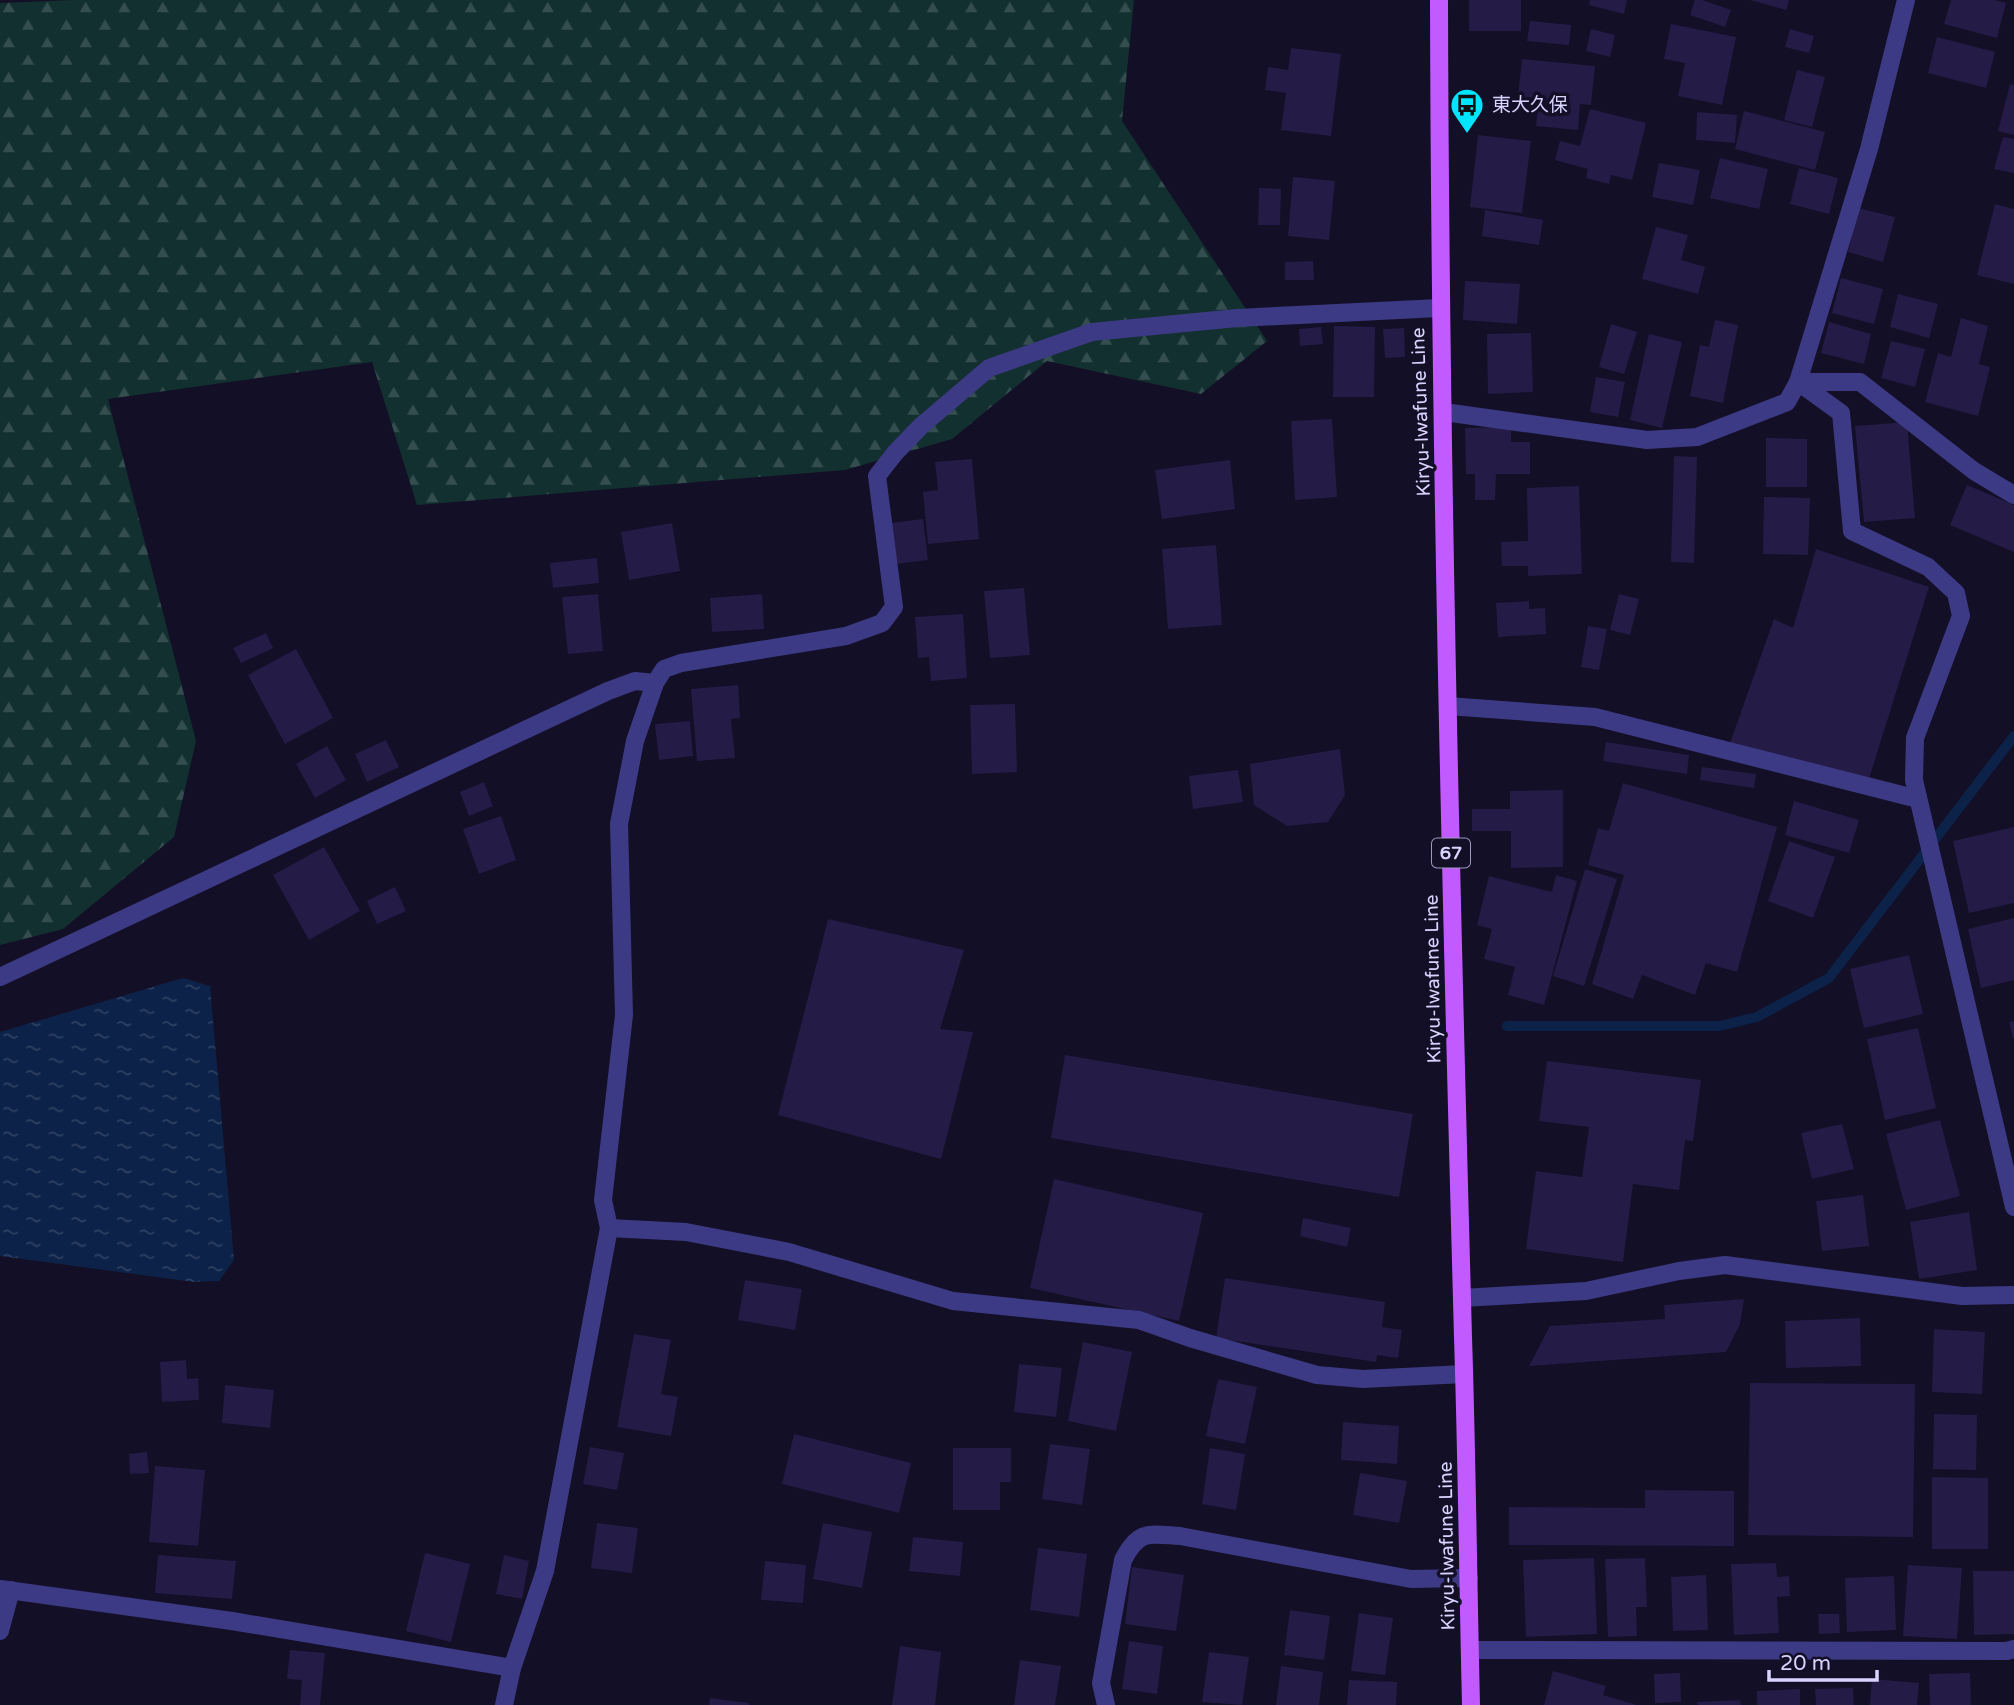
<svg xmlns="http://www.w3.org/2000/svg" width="2014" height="1705" viewBox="0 0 2014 1705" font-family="'Varela Round','Noto Sans JP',sans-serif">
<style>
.forest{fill:url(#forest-firs)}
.water{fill:url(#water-ripples)}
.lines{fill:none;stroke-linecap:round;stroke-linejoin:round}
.stream{stroke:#0c2248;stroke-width:10}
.building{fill:#241b47}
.minor{stroke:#3d3a85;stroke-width:18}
.major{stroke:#c25bff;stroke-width:18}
.labels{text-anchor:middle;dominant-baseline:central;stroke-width:7;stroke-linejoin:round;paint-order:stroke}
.shield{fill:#130f26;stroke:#9e99be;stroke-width:2}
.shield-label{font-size:18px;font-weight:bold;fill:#d9d4ff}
.poi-label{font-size:19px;fill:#d9d4ff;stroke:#130f26;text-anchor:start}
.street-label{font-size:19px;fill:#d9d4ff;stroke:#130f26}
</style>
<defs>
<pattern id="forest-firs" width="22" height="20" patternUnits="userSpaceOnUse" patternTransform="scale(1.75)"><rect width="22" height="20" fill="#12302f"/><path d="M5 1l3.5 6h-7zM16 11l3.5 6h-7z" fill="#344d4e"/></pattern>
<pattern id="water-ripples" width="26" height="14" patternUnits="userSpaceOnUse" patternTransform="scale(1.75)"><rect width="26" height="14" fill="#0c2248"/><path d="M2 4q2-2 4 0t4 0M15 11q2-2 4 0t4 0" fill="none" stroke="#2f4163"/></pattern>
</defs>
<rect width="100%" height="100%" fill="#130f26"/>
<!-- forest -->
<path class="forest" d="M74,0H1134L1122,121L1267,341L1201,394L1047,361L952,439L845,470L417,505L372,362L108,399L196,741L174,837L63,929L0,945V3Z"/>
<!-- water -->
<path class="water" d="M183,978L210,986L234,1260L219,1281L194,1282L0,1256V1032Z"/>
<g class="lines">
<!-- stream -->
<path class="stream" d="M1507,1026H1719L1757,1017L1829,978L2014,736"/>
</g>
<!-- building -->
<g class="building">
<rect x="1469" y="0" width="52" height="31"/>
<path d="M1590,0H1627L1624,14L1589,5Z"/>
<path d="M1695,0H1702L1731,10L1725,27L1690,15Z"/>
<path d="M1750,0H1789L1786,10Z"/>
<path d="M1951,0H1995L2006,3L1997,38L1944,24Z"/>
<path d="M1530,21L1571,25L1569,45L1527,41Z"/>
<path d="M1671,24L1736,37L1722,105L1678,96L1685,63L1664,59Z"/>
<path d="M1591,29L1615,35L1610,57L1586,51Z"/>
<path d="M1790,29L1814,36L1809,53L1785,47Z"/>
<path d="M1937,37L1995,52L1986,88L1928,73Z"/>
<path d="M1291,48L1341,54L1331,136L1281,130L1286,93L1265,90L1268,67L1288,70Z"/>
<path d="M1522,59L1595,66L1591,105L1580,104L1578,130L1536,126L1539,99L1518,97Z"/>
<path d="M1797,70L1825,77L1812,127L1784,120Z"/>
<path d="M2010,84L2014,85V135L1998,131Z"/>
<path d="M1590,109L1646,123L1632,180L1611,175L1609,184L1586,178L1588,169L1555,160L1560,141L1580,146Z"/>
<path d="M1744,111L1825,132L1815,170L1735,149Z"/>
<path d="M1697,112L1737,115L1735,143L1696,140Z"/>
<path d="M1478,135L1531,141L1522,213L1470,207Z"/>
<path d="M2003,137L2014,139V173L1994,169Z"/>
<path d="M1720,158L1768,169L1759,209L1710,198Z"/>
<path d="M1659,163L1700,170L1693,205L1652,197Z"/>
<path d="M1799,168L1838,178L1829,214L1790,204Z"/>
<path d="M1293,177L1335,181L1329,240L1288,236Z"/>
<path d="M1259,188L1281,189L1280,225H1258Z"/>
<path d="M1995,204L2014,209V284L1977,275Z"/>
<path d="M1858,208L1895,217L1883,262L1848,252Z"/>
<path d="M1485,210L1543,220L1539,245L1482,236Z"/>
<path d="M1656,227L1688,235L1681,260L1705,267L1698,294L1642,279Z"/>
<path d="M1313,261L1314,280H1285V262Z"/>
<path d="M1841,278L1883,289L1874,324L1832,313Z"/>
<path d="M1465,281L1520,284L1517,324L1463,320Z"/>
<path d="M1898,294L1938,304L1929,338L1890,327Z"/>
<path d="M1961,318L1988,326L1979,364L1990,367L1978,416L1925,402L1938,353L1951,357Z"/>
<path d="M1715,320L1738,325L1723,403L1690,396L1700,345L1709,347Z"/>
<path d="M1829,322L1871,334L1864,364L1821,353Z"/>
<path d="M1611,324L1637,332L1624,374L1599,367Z"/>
<path d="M1334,326L1375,327L1374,397H1333Z"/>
<path d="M1321,327L1323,344L1300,346L1299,329Z"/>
<path d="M1404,328L1405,357L1385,358L1383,329Z"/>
<path d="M1531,333L1533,392L1488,394L1487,334Z"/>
<path d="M1649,334L1682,342L1662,428L1630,420Z"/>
<path d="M1891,341L1925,349L1915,387L1881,378Z"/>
<path d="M1596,377L1625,382L1618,417L1590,412Z"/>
<path d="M1332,419L1337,497L1295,500L1291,421Z"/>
<path d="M1907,422L1915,518L1864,522L1855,426Z"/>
<path d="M1511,427V442H1530V474H1496L1495,500H1475V474H1466L1465,428Z"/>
<path d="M1766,438L1807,439V487H1766Z"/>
<path d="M1674,456L1697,457L1694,563L1671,562Z"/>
<path d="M972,459L979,539L928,544L923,492L938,490L935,462Z"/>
<path d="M1230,460L1235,509L1162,519L1155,470Z"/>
<path d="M1967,485L2014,505V552L1950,525Z"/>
<path d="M1579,486L1582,574L1528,576V566H1502L1501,542L1528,541L1527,488Z"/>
<path d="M1764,497L1810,498L1808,555L1763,554Z"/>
<path d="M923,519L928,560L896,564L890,523Z"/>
<path d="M672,523L680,571L629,580L621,532Z"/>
<path d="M1216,545L1222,625L1168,629L1162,549Z"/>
<path d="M1816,549L1929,587L1867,785L1730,743L1774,619L1793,628Z"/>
<path d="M597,558L599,583L553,588L550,563Z"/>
<path d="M1024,588L1030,655L990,658L984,591Z"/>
<path d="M598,594L603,651L568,654L562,597Z"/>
<path d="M762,594L764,629L712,632L710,598Z"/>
<path d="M1619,594L1639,599L1630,635L1610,630Z"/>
<path d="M1529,601V609L1545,608L1546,634L1498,637L1496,603Z"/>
<path d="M963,614L967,678L931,681L929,657L918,658L915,617Z"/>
<path d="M1588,626L1607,629L1599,670L1581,667Z"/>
<path d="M266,633L273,648L241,663L233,648Z"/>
<path d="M296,649L333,718L285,744L248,675Z"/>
<path d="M738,685L740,718L731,719L735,758L697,761L691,689Z"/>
<path d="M1015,704L1017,772L972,774L970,705Z"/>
<path d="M690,721L693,756L659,760L655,724Z"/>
<path d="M386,740L399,767L367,782L355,754Z"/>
<path d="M1606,742L1689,755L1687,774L1603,761Z"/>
<path d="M327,746L346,780L315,798L296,764Z"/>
<path d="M1340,749L1345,795L1328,822L1287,826L1254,805L1250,764Z"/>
<path d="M1702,767L1756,774L1754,788L1700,780Z"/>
<path d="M1238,770L1243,802L1193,809L1189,776Z"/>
<path d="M484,782L493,806L469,816L460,792Z"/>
<path d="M1623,783L1777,827L1737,972L1706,963L1695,995L1642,975L1633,999L1592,984L1624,875L1588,865L1598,828L1609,831Z"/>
<path d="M1563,790V867L1511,868V831H1472V809H1510V791Z"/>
<path d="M1794,801L1859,820L1849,853L1785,835Z"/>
<path d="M501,816L516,860L479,874L463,829Z"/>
<path d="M2014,827V903L1969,913L1953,841Z"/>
<path d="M1789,841L1835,857L1813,918L1768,901Z"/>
<path d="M324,847L360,911L309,940L273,875Z"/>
<path d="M1585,869L1617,879L1584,986L1553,976Z"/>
<path d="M1556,875L1577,881L1544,1005L1508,995L1515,967L1484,959L1492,929L1477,925L1489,876L1552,892Z"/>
<path d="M395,887L406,911L377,924L367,901Z"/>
<path d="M2014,918V980L1981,988L1968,929Z"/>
<path d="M828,919L964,950L940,1029L973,1032L941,1159L778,1115Z"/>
<path d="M1909,955L1923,1014L1864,1028L1850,969Z"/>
<path d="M2014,1021V1038H2013L2009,1022Z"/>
<path d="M1918,1028L1936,1108L1885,1120L1867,1039Z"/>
<path d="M1065,1055L1413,1114L1399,1197L1051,1138Z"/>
<path d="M1547,1061L1701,1080L1693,1141L1685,1140L1679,1190L1633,1184L1623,1262L1526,1249L1536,1171L1582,1177L1589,1127L1539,1121Z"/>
<path d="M1940,1120L1960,1196L1906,1210L1886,1134Z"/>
<path d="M1842,1124L1854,1169L1812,1179L1801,1133Z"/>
<path d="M1054,1179L1203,1213L1179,1321L1030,1288Z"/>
<path d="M1863,1195L1869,1246L1822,1251L1816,1201Z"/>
<path d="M1969,1212L1977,1270L1919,1279L1910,1222Z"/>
<path d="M1303,1218L1351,1228L1347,1247L1300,1236Z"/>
<path d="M1225,1278L1385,1302L1382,1327L1402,1330L1398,1358L1377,1355L1376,1362L1216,1338Z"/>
<path d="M745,1280L802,1289L795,1330L738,1320Z"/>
<path d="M1744,1299L1740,1324L1726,1352L1529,1366L1550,1326L1665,1319L1664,1305Z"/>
<path d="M1860,1318L1861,1366L1786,1368L1785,1321Z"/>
<path d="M1934,1329L1985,1332L1982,1394L1932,1392Z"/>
<path d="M634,1334L671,1340L661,1394L678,1397L671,1436L617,1427Z"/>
<path d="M1083,1342L1132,1352L1116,1431L1068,1421Z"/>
<path d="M186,1360L187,1379L198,1378L199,1400L162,1402L160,1362Z"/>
<path d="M1019,1364L1062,1368L1056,1417L1014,1412Z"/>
<path d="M1218,1379L1257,1387L1245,1444L1206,1436Z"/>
<path d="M1750,1383L1915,1384L1913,1537L1748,1535Z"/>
<path d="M225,1385L274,1390L270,1428L222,1423Z"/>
<path d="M1934,1414L1977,1415L1976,1470L1933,1469Z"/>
<path d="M1343,1422L1399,1426L1397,1464L1341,1460Z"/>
<path d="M794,1434L911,1463L899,1513L782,1484Z"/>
<path d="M1050,1444L1090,1449L1082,1505L1042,1499Z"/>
<path d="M590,1447L624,1453L617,1490L583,1484Z"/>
<path d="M953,1448H1011V1482H1000V1510H953Z"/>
<path d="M1210,1448L1245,1454L1236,1510L1202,1504Z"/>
<path d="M147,1452L149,1473L130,1474L129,1454Z"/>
<path d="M155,1466L205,1470L198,1546L149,1542Z"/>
<path d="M1360,1473L1407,1481L1399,1523L1353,1515Z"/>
<path d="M1932,1477L1988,1478V1549H1932Z"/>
<path d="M1645,1490L1734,1491V1546L1509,1545V1507L1645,1508Z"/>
<path d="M597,1523L638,1528L632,1573L591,1568Z"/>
<path d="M823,1523L872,1532L862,1588L813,1579Z"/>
<path d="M913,1537L963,1542L960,1576L909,1571Z"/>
<path d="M1038,1548L1087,1554L1079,1617L1030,1610Z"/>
<path d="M425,1553L470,1564L451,1642L406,1631Z"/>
<path d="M158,1555L236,1561L232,1599L155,1593Z"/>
<path d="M504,1555L529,1561L522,1599L496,1594Z"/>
<path d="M1594,1558L1597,1634L1526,1637L1523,1560Z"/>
<path d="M1645,1558L1647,1607H1636L1637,1636L1608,1637L1605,1559Z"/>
<path d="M765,1561L806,1565L803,1603L761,1600Z"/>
<path d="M1776,1563L1777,1577L1789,1576L1790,1596L1777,1597L1779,1633L1734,1635L1731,1564Z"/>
<path d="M1908,1565L1962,1568L1957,1639L1903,1636Z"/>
<path d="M1132,1567L1184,1575L1176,1631L1125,1624Z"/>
<path d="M1973,1571H2014V1634L1974,1635Z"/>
<path d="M1706,1575L1708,1630L1673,1631L1671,1577Z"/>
<path d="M1894,1576L1896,1630L1847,1632L1845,1578Z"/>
<path d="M1290,1610L1330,1616L1324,1660L1284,1655Z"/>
<path d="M1359,1613L1393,1618L1385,1675L1351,1671Z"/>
<path d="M1818,1614H1839L1840,1633L1819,1634Z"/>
<path d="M1129,1641L1163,1646L1157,1694L1122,1689Z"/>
<path d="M900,1646L941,1652L935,1705H892Z"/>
<path d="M290,1650L325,1653L320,1705H300L302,1680L287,1679Z"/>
<path d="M1209,1652L1249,1657L1242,1705L1202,1702Z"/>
<path d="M1020,1660L1061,1666L1055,1705H1014Z"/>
<path d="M1281,1666L1323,1672L1319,1705H1276Z"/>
<path d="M1553,1671L1606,1686L1603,1695L1637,1705H1544Z"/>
<path d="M1680,1673L1681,1702L1655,1703L1654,1674Z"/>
<path d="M1970,1673L1971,1705H1930L1929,1674Z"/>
<path d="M1872,1679L1919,1683L1917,1705H1870Z"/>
<path d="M1349,1680L1397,1682L1396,1705H1347Z"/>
<path d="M1853,1688L1854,1705H1816L1815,1689Z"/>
<path d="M1800,1689V1705H1757V1691Z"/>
<path d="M710,1698L749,1703V1705H709Z"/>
<path d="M1740,1700L1741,1705H1698L1697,1702Z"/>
</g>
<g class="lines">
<!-- minor -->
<g class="minor">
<path d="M1798,382L1841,413L1852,531L1928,567L1956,593L1961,616L1915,738L1914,780L2014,1207"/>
<path d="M1798,382H1860L1974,471L2014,495"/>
<path d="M1444,412L1647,440L1697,437L1787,402L1798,382L1869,149L1906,0"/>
<path d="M1448,706L1595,717L1918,799"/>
<path d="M0,977L608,691L635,681L655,683"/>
<path d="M609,1228L686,1232L789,1252L953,1301L1139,1320L1190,1338L1317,1375L1363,1379L1464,1374"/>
<path d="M1462,1298L1586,1291L1679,1271L1725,1265L1962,1296L2014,1295"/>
<path d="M0,1589L232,1621L512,1668"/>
<path d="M0,1631L11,1590"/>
<path d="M1470,1650L2007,1651L2014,1649"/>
<path d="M504,1705L512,1668L545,1571L609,1228L603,1200L624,1015L619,824L635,741L655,683L664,669L681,663L846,636L882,623L894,607L877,476L895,453L921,426L989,368L1092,332L1237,318L1439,308"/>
<path d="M1106,1705L1101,1683L1123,1560C1139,1529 1149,1534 1180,1536L1411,1579L1469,1578"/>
</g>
<!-- major -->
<path class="major" d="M1439,0C1440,446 1451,891 1463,1337C1467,1459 1468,1582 1471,1705"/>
</g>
<!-- icons -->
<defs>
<symbol id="bus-pin" viewBox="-11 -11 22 30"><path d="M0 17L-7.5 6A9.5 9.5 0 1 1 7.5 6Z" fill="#00e5ff" stroke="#130f26"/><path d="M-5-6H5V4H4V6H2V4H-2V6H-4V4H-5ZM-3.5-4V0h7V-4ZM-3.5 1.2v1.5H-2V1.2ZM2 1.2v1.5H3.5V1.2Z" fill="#111"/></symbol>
</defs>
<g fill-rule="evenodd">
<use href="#bus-pin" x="1448" y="86" width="38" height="52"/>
</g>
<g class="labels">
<!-- shield labels -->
<rect class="shield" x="1432" y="838.5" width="38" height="29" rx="5"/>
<g class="shield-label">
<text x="1451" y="853">67</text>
</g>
<!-- poi labels -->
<g class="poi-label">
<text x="1492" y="105">東大久保</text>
</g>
<!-- street labels -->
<g class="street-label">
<text transform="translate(1421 412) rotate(-92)">Kiryu-Iwafune Line</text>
<text transform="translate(1433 979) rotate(-91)">Kiryu-Iwafune Line</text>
<text transform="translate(1447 1546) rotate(-91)">Kiryu-Iwafune Line</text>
</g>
</g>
<!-- scale -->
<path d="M1769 1670v10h108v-10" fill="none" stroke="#d9d4ff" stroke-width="3.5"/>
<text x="1780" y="1670" font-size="21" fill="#d9d4ff" stroke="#130f26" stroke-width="5" paint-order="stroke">20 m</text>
</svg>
